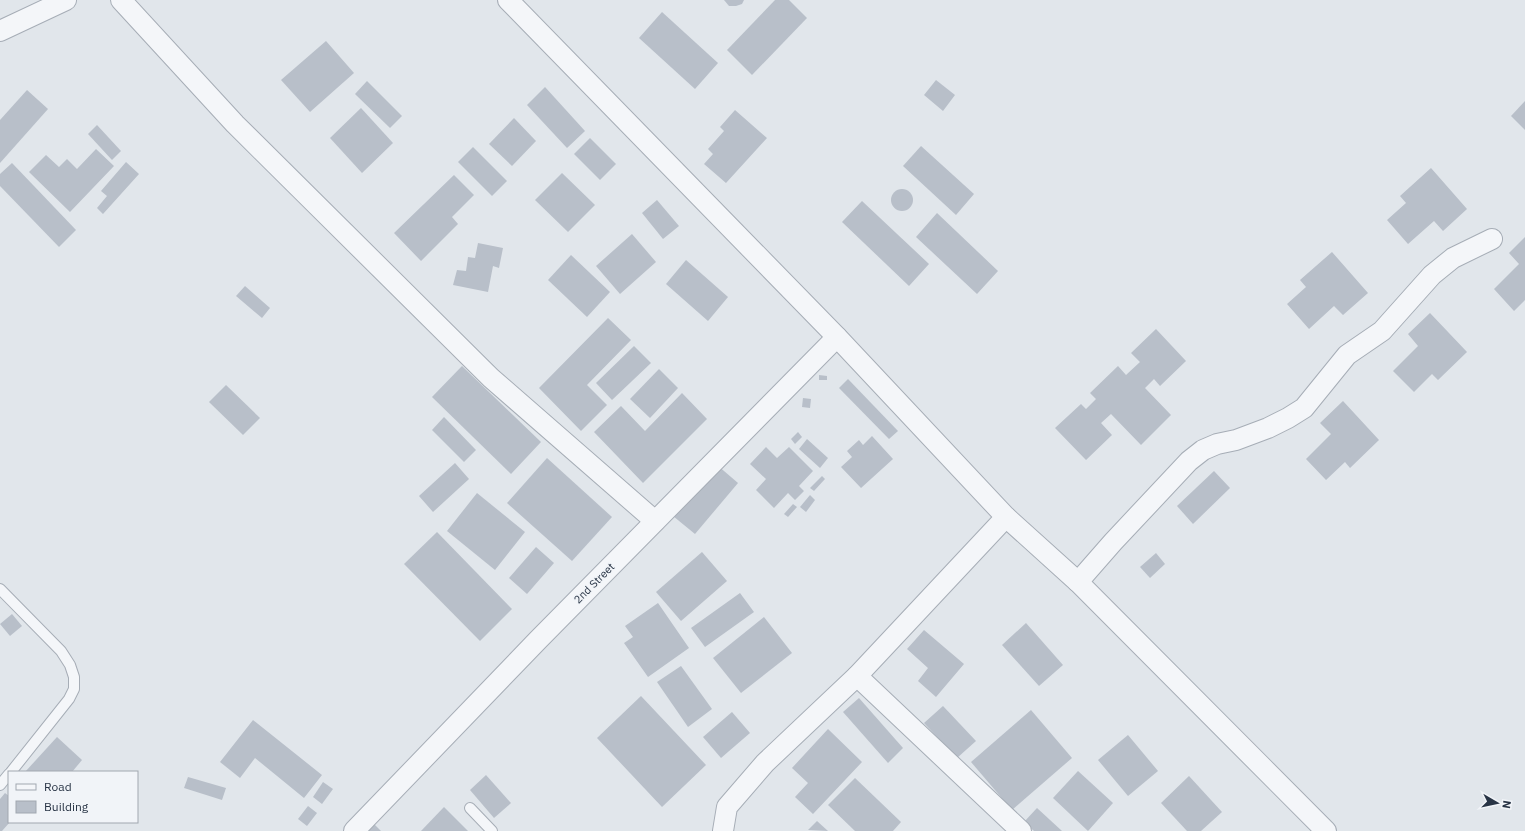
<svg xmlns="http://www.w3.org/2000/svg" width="1525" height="831" viewBox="0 0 1525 831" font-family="'IBM Plex Sans',sans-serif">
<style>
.building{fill:#b8bfc9}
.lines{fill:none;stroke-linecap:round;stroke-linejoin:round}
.lane-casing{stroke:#a6adb6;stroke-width:12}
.street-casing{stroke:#a6adb6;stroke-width:22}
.lane{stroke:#f4f6f9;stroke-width:10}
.street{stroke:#f4f6f9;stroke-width:20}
.labels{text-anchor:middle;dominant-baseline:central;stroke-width:3;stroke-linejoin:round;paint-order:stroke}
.street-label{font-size:11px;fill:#283445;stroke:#f1f4f8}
</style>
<rect width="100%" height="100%" fill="#e1e6eb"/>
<!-- building -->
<g class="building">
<path d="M724,0H744L742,4L736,6H729Z"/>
<path d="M775,0H789L807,18L752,75L727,50Z"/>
<path d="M662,12L718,63L695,89L639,38Z"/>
<path d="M326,41L354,73L310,112L281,80Z"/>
<path d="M936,80L955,95L943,111L924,95Z"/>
<path d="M367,81L402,116L390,128L355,94Z"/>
<path d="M545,87L585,131L567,148L527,105Z"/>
<path d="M27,90L48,109L0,163V120Z"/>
<path d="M1525,101V130L1511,116Z"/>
<path d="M361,108L393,143L362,173L330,138Z"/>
<path d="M735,110L767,138L726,183L704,164L713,154L708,149L724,131L720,127Z"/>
<path d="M514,118L536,141L512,166L489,144Z"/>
<path d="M97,125L121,151L112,160L88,134Z"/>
<path d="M590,138L616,164L600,180L574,154Z"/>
<path d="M921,146L974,194L956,215L903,166Z"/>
<path d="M473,147L507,181L492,196L458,162Z"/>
<path d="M96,149L114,166L70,212L29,172L46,155L59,167L67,159L77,169Z"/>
<path d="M126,162L139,174L103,214L97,208L107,196L101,191Z"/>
<path d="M12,163L76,230L59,247L0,186V174Z"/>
<path d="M1431,168L1467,209L1443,231L1434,221L1408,244L1387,220L1406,203L1400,196Z"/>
<path d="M562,173L595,205L568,232L535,200Z"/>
<path d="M454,175L474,195L452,217L458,224L421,261L394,233Z"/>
<circle cx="902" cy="200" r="11"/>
<path d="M657,200L679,226L663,239L642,213Z"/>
<path d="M862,201L929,264L909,286L842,222Z"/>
<path d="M937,213L998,271L977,294L916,237Z"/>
<path d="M632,234L656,262L620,294L596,266Z"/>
<path d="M1525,237V300L1514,311L1494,289L1519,264L1509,253Z"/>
<path d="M478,243L503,248L499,268L493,266L488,292L453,285L457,270L466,271L468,257L475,258Z"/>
<path d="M1332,252L1368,293L1343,315L1334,306L1309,329L1287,304L1306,287L1300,280Z"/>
<path d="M571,255L610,292L587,317L548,280Z"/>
<path d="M686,260L728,297L708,321L666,284Z"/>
<path d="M245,286L270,308L262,318L236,296Z"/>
<path d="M1430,313L1467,352L1438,380L1432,374L1414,392L1393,371L1418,346L1408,334Z"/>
<path d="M608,318L631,340L587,385L607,405L581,431L539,388Z"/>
<path d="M1156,329L1186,361L1160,386L1154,379L1145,388L1171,415L1141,445L1111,414L1101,423L1112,435L1086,460L1055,428L1081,404L1086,409L1096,399L1090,393L1118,366L1126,375L1140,362L1131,353Z"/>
<path d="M634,346L651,363L612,400L596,383Z"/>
<path d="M462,366L541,442L511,474L432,397Z"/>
<path d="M659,369L678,388L650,418L630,399Z"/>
<path d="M819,375L827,376V380H819Z"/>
<path d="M848,379L898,431L889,439L839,388Z"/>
<path d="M226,385L260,418L243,435L209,402Z"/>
<path d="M682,393L707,419L643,483L594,432L621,406L645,431Z"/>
<path d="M803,398L811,399L810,408L802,407Z"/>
<path d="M1343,401L1379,440L1350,468L1345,462L1326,480L1306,459L1331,434L1320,423Z"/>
<path d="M444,417L476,450L464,462L432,430Z"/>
<path d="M798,432L802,437L795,444L791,439Z"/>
<path d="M872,436L893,459L861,488L841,467L852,457L847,451L859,440L863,445Z"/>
<path d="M807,439L828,458L820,468L799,449Z"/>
<path d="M766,447L777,458L789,447L813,471L799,486L804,491L795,500L788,493L774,508L756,490L766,479L750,464Z"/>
<path d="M547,458L612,517L572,561L507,503Z"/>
<path d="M455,463L469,479L433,512L419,496Z"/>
<path d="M717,465L738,483L695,534L673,516Z"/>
<path d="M1214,471L1230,488L1193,524L1177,506Z"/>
<path d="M822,476L825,479L814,491L810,488Z"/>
<path d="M477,493L525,532L495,570L447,531Z"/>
<path d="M810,495L815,500L806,512L800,507Z"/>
<path d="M793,504L797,507L788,517L784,514Z"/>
<path d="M437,532L512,609L480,641L404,564Z"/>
<path d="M536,547L554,563L527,594L509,578Z"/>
<path d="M702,552L727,581L681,621L656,592Z"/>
<path d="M1156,553L1165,564L1150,578L1140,567Z"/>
<path d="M740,593L754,612L705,647L691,628Z"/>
<path d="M658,603L689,648L648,677L624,643L633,637L625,626Z"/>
<path d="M12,614L22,626L10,636L0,624Z"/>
<path d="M764,617L792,653L741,693L713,658Z"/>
<path d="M1026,623L1063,665L1039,686L1002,645Z"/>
<path d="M924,630L964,664L936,697L918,681L928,668L907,649Z"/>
<path d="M681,666L712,709L688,727L657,682Z"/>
<path d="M641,696L706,765L662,807L597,738Z"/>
<path d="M859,698L903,748L888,763L843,712Z"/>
<path d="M943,706L976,741L957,758L924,723Z"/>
<path d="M1031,710L1072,758L1012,810L971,762Z"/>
<path d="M732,712L750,733L721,758L703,737Z"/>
<path d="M253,720L322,775L304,798L255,758L240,778L220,762Z"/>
<path d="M828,729L862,762L813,814L795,797L808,783L792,768Z"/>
<path d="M1128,735L1158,771L1128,796L1098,760Z"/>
<path d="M57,737L82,760L72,772H25Z"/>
<path d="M1078,771L1113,803L1088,831L1053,798Z"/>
<path d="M486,775L511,803L494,818L470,790Z"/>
<path d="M1189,776L1222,812L1201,831H1187L1161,803Z"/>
<path d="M188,777L226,788L222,800L184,788Z"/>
<path d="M855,778L901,822L893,831H855L828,805Z"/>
<path d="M323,782L333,789L322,804L313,797Z"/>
<path d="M5,793L9,796V822H10L2,831H0V799Z"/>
<path d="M308,806L317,813L307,826L298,819Z"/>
<path d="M444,807L468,831H421Z"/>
<path d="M1037,808L1062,831H1034L1024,822Z"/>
<path d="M817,821L828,831L808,830Z"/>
<path d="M374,824L381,831H367Z"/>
</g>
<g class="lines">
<defs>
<g id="lane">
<path d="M0,589L61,651L70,665L74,677V689L69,699L11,772"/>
<path d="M0,785L9,774"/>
<path d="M470,808L492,831"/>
</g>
<g id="street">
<path d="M121,0L235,124L491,378L655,521"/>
<path d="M508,0L837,337L1006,517L1078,582L1326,831"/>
<path d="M0,31L66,0"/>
<path d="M1078,582L1113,542L1189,461L1203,450L1217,444L1236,440L1268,428L1288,418L1304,408L1347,355L1382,331L1432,275L1453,258L1492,239"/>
<path d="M857,676L1021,831"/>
<path d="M354,831L538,640L837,337"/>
<path d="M723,831L727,807L765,763L857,676L1006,517"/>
</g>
</defs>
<!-- lane casing -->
<use href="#lane" class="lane-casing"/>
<!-- street casing -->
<use href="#street" class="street-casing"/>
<!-- lane -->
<use href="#lane" class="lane"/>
<!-- street -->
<use href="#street" class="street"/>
</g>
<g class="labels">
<!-- street labels -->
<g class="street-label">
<text transform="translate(594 583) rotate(-45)">2nd Street</text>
</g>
</g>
<!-- legend -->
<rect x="8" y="771" width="130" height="52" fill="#f1f4f8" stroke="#a1a7b0"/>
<rect x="16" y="784" width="20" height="6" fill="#f4f6f9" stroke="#a1a7b0"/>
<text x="44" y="791" font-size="12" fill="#283445">Road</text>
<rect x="16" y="801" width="20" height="12" fill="#b8bfc9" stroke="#a1a7b0"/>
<text x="44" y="811" font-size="12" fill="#283445">Building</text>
<!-- north arrow -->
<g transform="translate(1497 803) rotate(99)" stroke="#f1f4f8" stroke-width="3" paint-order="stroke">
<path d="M0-3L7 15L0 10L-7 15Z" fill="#283445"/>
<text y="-6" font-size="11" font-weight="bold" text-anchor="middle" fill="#283445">N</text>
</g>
</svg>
